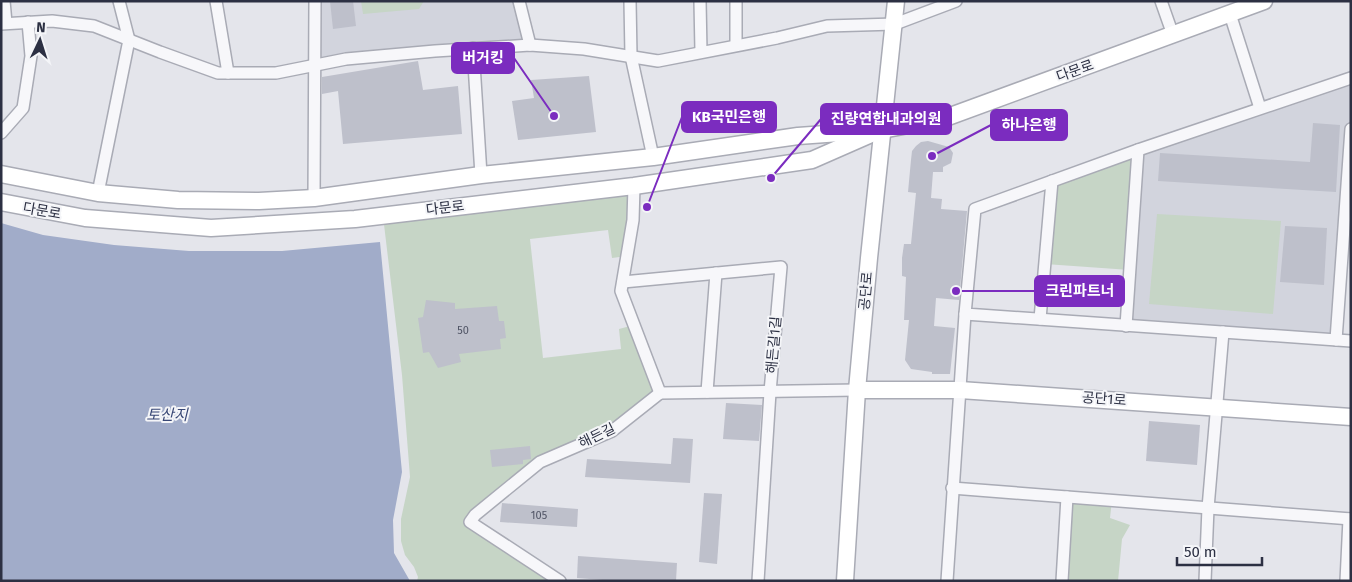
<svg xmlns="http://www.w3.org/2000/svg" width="1352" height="582" viewBox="0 0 1352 582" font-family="'Fira Sans','Noto Sans KR',sans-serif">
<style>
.built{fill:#d2d4dd}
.green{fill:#c6d5c6}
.water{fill:#a1acc9}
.building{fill:#bec0cb}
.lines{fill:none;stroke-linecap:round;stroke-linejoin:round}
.street-casing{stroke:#a9abb5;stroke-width:14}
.secondary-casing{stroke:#a9abb5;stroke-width:19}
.street{stroke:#f7f7fa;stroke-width:11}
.secondary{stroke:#fff;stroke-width:16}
.labels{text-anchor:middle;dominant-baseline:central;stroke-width:4;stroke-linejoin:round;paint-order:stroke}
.number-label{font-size:11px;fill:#505465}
.street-label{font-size:14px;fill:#2c3043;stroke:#f4f5f8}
.water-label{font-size:15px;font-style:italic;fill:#384775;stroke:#f4f5f8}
.leader{fill:none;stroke:#7b2cbf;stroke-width:2}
.callout-dot{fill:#7b2cbf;stroke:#f4f5f8;stroke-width:2}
.callout{fill:#7b2cbf;stroke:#7b2cbf;stroke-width:2}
.callout-label{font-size:15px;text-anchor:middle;font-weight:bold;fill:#fff}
</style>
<rect width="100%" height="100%" fill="#e4e5eb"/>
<!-- built -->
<g class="built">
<path d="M315,1H519L530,45L314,66Z"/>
<path d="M1351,78V131L1336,340L1126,326L1138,150Z"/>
</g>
<!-- green -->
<g class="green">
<path d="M361,1H424L419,9L363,14Z"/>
<path d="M1138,150L1130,270L1045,264L1052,181Z"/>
<path d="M634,186L627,256L612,258L608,230L530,239L543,358L621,349L619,329L634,325L660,393L612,431L540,462L471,521L560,581H417L418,577L414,567L405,555L401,541V519L410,477L402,375L383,216Z"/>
<path d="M1157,214L1281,221L1273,314L1149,304Z"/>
<path d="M1067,497L1112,500L1110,518L1130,525L1122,539L1118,581H1062Z"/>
</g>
<!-- water -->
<path class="water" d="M1,223L43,235L114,245L189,251H282L380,242L402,472L393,520L394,553L410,581H1Z"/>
<!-- building -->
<g class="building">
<path d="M330,1H353L356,26L333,29Z"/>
<path d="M418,61L423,90L458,86L462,134L343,144L338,91L322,94V77Z"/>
<path d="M589,76L596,132L518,140L512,101L534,98L531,80Z"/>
<path d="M1313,123L1340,125L1336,192L1158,181L1160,153L1310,162Z"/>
<path d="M928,141L949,147L953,153L951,163L943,167V172H933L931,198L942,199L941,209L967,211L959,300L936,298L934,326L955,328L950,374H932V372L911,369L905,360L909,320H904L906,277L902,276V258L904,244H911L916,193L908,192L911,160L912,151L916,146L921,142Z"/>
<path d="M1285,226L1327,228L1324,285L1280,282Z"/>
<path d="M426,300L455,303V309L497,306L499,321H504L506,338L500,339L501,349L459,354L461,362L438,368L429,352L423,353L418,318L423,317Z"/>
<path d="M726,403L762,405L759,441L723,439Z"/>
<path d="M1149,421L1200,425L1197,465L1146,461Z"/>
<path d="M673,438L693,439L690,483L585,477L587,459L671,464Z"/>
<path d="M530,446L531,459L523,460V464L492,467L490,450Z"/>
<path d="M704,493L722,494L717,564L699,562Z"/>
<path d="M502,503L578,509L577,527L500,522Z"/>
<path d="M578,556L677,563L676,581H615L577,578Z"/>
</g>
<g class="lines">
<defs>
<g id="street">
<path d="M4,1L6,23"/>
<path d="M216,1L228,73"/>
<path d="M519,1L530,45"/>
<path d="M630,1L631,56L653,157"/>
<path d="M700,1L701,52"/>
<path d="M736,1V45"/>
<path d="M1161,1L1173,35"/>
<path d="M1230,14L1260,108"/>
<path d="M1,24L52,21L94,26L160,52L218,73H276L346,59L435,51L530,45L584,49L658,61L777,38L827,26L895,24L956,1"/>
<path d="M473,48L481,175"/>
<path d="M1351,78L1138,150L975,209L965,314L1351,341"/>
<path d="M1,133L23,108L31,56L28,22"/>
<path d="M634,186L633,220L621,291L660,393"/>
<path d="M98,193L129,40L119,1"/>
<path d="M314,198L315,1"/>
<path d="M623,282L781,267L770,392L758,581"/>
<path d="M1040,319L1052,181"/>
<path d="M1126,326L1138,150"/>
<path d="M1336,340L1351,129"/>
<path d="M707,392L716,273"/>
<path d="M660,393L857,390"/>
<path d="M952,488L1351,519"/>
<path d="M560,581L470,522L475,515L540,462L612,431L660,393"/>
<path d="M947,581L965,314"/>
<path d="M1062,581L1067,497"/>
<path d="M1205,581L1208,508L1223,332"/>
<path d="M1346,581L1349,519"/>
</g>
<g id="secondary">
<path d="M1,174L98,193L178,200L259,201L314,198L481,175L653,157L798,136L882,130L945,118L1264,1"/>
<path d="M1,202L85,218L211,228L355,219L634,186L812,160L869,135"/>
<path d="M857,390H960L1351,417"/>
<path d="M845,581L857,390L869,258L896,1"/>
</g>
</defs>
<!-- street casing -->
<use href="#street" class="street-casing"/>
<!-- secondary casing -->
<use href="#secondary" class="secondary-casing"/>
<!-- street -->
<use href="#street" class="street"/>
<!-- secondary -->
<use href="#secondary" class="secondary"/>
</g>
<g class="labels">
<!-- number labels -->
<g class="number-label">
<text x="463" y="330">50</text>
<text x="539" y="515">105</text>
</g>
<!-- street labels -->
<g class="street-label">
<text transform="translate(1075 71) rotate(-20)">다문로</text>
<text transform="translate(445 208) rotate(-7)">다문로</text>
<text transform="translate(42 211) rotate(10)">다문로</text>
<text transform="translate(866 291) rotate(-85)">공단로</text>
<text transform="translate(774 345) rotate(-85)">해든길1길</text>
<text transform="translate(1104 399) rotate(4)">공단1로</text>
<text transform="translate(597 436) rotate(-26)">해든길</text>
</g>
<!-- water labels -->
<g class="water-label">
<text x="167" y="415">토산지</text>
</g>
</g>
<!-- callouts -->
<path class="leader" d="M554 116L514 58M647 207L682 117M771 178L821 119M932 156L991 125M956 291L1035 291"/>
<g class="callout-dot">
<circle cx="554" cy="116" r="5"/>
<circle cx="647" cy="207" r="5"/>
<circle cx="771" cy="178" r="5"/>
<circle cx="932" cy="156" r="5"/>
<circle cx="956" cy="291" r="5"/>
</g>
<g class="callout">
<rect x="452" y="43" width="62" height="30" rx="5"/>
<rect x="682" y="102" width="94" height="30" rx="5"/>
<rect x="821" y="104" width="130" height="30" rx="5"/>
<rect x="991" y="110" width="76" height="30" rx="5"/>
<rect x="1035" y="276" width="89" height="30" rx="5"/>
</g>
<g class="callout-label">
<text x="483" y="63">버거킹</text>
<text x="729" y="122">KB국민은행</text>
<text x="886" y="124">진량연합내과의원</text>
<text x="1029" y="130">하나은행</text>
<text x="1080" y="296">크린파트너</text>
</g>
<!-- border -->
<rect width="1352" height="582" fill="none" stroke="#2c3043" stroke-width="5"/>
<!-- north arrow -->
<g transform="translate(40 40) rotate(4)" stroke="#f4f5f8" stroke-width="4" paint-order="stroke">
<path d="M0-4L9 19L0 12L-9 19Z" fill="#2c3043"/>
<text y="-8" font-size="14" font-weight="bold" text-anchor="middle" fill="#2c3043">N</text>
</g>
<!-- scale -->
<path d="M1177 557v8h85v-8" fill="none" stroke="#2c3043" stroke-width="2.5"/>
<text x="1184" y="557" font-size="15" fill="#2c3043" stroke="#f4f5f8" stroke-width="4" paint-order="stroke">50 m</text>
</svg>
